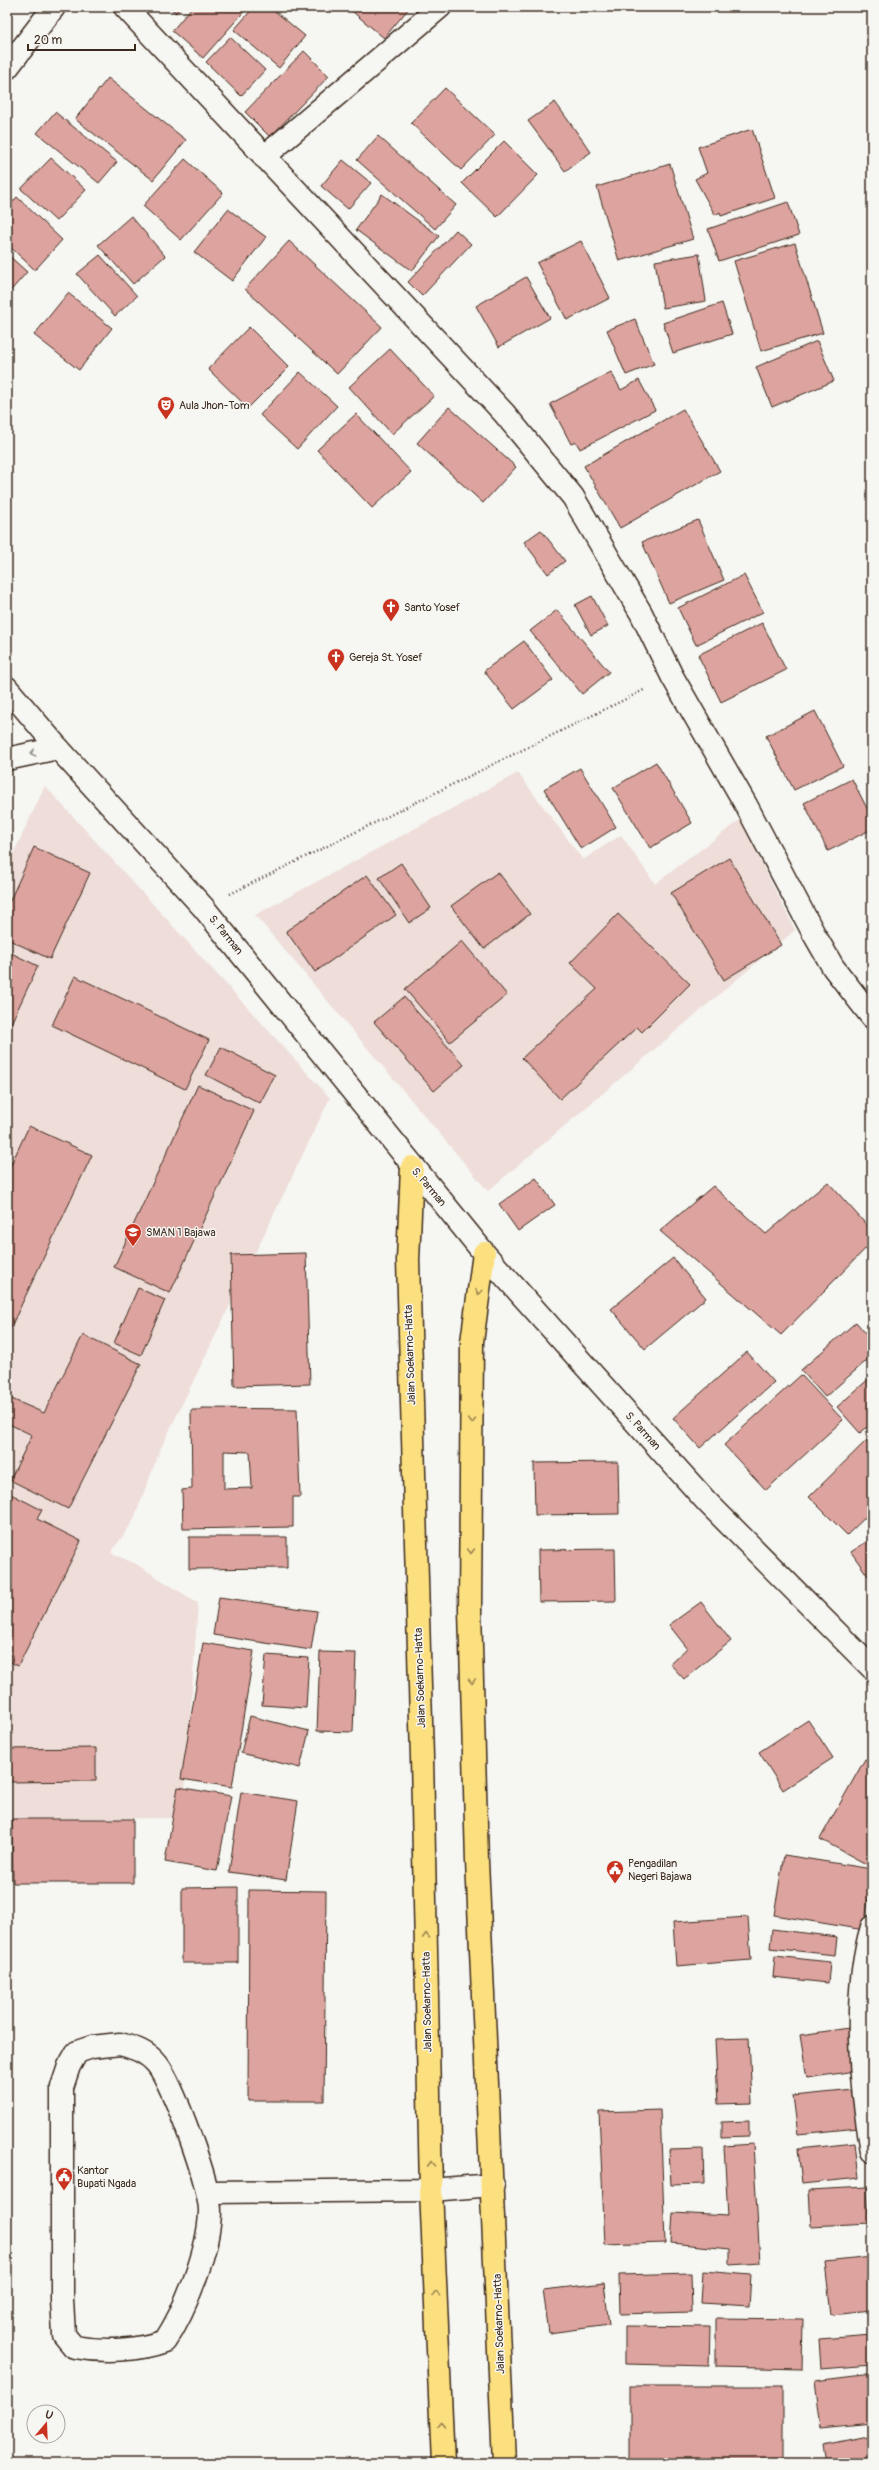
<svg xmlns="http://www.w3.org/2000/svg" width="879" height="2470" viewBox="0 0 879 2470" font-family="Pangolin,sans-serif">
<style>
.built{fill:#eeddd9}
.building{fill:#dda39e;stroke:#3b2a1e;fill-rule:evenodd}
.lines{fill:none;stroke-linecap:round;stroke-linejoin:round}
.minor-casing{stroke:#3b2a1e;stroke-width:25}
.highway-casing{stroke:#3b2a1e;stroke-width:25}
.path{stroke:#3b2a1e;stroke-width:2.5;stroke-dasharray:1 3;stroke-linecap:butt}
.minor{stroke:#f6f6f2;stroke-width:22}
.highway{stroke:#fce080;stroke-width:22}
.oneway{stroke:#989088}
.oneway2{stroke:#9c854f}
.labels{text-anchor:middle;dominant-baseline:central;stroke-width:3;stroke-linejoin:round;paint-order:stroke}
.poi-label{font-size:11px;fill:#3b2a1e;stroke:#f6f6f2;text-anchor:start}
.street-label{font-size:11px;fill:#3b2a1e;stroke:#f6f6f2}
</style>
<rect width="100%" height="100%" fill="#f6f6f2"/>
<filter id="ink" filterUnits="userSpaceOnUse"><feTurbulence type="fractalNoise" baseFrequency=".025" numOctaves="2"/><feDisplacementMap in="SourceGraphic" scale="8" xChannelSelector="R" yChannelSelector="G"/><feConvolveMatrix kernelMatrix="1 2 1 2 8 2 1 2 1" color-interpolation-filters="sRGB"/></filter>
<g filter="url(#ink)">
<!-- built -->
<g class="built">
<path d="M518,773L583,860L621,835L655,884L740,820L795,930L488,1191L255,915Z"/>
<path d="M45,786L330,1098L160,1450L133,1521L111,1553L136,1564L198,1603L183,1818L7,1819V867Z"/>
</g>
<!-- building -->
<g class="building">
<path d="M169,7H181L176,13Z"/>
<path d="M192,7H248L203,58L172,31Z"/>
<path d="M254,7H270L305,36L279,68L234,30Z"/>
<path d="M347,7H410L384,38Z"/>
<path d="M230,37L265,70L241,96L206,62Z"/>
<path d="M304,51L329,76L270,137L245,112Z"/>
<path d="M108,78L186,140L153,180L75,119Z"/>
<path d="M445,88L495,135L461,170L411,123Z"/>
<path d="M555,102L591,152L565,171L528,121Z"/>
<path d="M55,112L117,162L99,183L37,133Z"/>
<path d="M752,129L775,198L721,216L720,212L715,215L695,179L707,173L698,147Z"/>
<path d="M378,136L456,205L435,229L357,160Z"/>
<path d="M504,141L538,175L497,217L462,183Z"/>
<path d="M51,158L86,190L56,221L21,189Z"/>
<path d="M185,159L223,193L181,240L143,206Z"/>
<path d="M343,160L371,183L348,209L321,186Z"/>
<path d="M670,164L693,239L619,261L597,187Z"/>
<path d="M382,194L439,236L412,271L356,230Z"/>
<path d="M17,197L62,240L35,270L7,244V208Z"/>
<path d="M788,202L799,235L719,261L708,229Z"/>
<path d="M228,209L266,237L232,281L194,252Z"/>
<path d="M131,216L165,256L133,284L98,245Z"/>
<path d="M456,230L471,244L422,296L408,282Z"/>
<path d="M289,241L382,327L337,374L245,289Z"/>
<path d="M581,241L610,298L567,320L537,263Z"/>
<path d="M795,243L823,333L761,351L734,261Z"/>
<path d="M7,254L27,272L7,295Z"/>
<path d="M699,254L706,301L663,308L655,261Z"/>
<path d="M100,255L137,296L115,316L77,274Z"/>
<path d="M526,277L550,318L499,347L476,306Z"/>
<path d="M68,293L112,328L79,370L34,335Z"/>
<path d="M722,303L732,334L673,353L663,323Z"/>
<path d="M635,319L654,364L626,375L607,330Z"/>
<path d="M249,327L289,367L248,408L208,369Z"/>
<path d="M817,341L834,381L772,407L756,367Z"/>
<path d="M390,349L434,396L392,434L349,387Z"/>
<path d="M300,372L337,406L297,449L260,415Z"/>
<path d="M611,372L621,390L639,380L655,410L580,449L576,442L571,444L550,404Z"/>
<path d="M449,407L516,467L483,503L417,443Z"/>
<path d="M683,409L720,471L620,528L584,466Z"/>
<path d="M356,414L411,472L372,508L317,450Z"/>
<path d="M698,520L724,580L669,603L642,542Z"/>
<path d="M541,530L565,561L548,574L524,542Z"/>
<path d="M744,575L763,612L696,645L678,608Z"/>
<path d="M592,596L608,626L591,635L575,605Z"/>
<path d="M557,610L609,672L582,694L530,631Z"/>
<path d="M762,623L786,670L721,702L698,655Z"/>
<path d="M524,641L553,680L514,709L484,671Z"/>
<path d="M815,711L843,766L794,790L766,736Z"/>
<path d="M656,762L692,823L650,848L613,788Z"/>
<path d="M580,768L616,827L581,849L544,789Z"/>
<path d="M852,779L872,818V829L828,851L804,803Z"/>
<path d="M34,847L90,873L50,959L7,939V907Z"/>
<path d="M729,858L781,945L724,980L671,893Z"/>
<path d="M401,863L431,908L409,923L379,878Z"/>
<path d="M498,872L530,914L484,949L451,906Z"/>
<path d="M367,875L396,915L315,972L286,931Z"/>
<path d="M618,914L690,984L642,1032L637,1027L560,1099L522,1058L597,989L570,963Z"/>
<path d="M462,941L507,995L450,1042L405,989Z"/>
<path d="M7,951L38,966L7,1032Z"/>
<path d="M75,976L209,1040L185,1089L52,1025Z"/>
<path d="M404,997L464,1065L434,1091L374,1022Z"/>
<path d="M221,1047L275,1075L260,1103L206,1075Z"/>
<path d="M198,1085L254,1111L170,1293L114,1267Z"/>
<path d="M29,1126L92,1155L10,1329L7,1328V1173Z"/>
<path d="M536,1178L555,1205L518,1231L499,1204Z"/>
<path d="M828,1182L872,1231V1242L781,1335L660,1231L713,1186L766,1234Z"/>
<path d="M306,1253L310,1384L234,1386L231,1255Z"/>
<path d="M673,1258L706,1298L645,1349L611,1309Z"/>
<path d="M138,1288L165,1300L141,1355L114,1343Z"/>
<path d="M856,1322L872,1341V1356L825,1397L801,1370Z"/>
<path d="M83,1335L141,1364L68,1509L10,1480L32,1435L7,1423V1397L44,1413Z"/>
<path d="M747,1352L774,1382L700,1448L673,1418Z"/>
<path d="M801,1375L843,1420L766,1490L724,1445Z"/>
<path d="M872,1376V1423L860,1433L837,1407Z"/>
<path d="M201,1408L297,1409L300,1497H293V1527L183,1529L182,1490L192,1489L191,1410H201ZM224,1451L250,1452L252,1488L224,1489Z"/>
<path d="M872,1435V1511L847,1535L809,1497Z"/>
<path d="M618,1462L619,1514L535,1515L534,1463Z"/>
<path d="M7,1492L42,1510L37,1519L81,1541L18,1666L7,1660Z"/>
<path d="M189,1537H287V1568L189,1569Z"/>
<path d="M872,1538V1573L868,1576L851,1552Z"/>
<path d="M615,1549L616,1601L539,1602L538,1550Z"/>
<path d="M219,1597L317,1611L311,1650L213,1635Z"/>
<path d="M701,1602L731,1641L684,1679L670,1664L687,1648L669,1625Z"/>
<path d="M203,1643L254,1651L232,1787L181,1779Z"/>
<path d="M320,1652L356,1653L353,1732L317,1731Z"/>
<path d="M266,1655L309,1658L306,1708L262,1705Z"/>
<path d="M250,1716L309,1731L300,1768L241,1753Z"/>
<path d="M808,1720L833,1758L783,1790L759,1752Z"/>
<path d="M96,1748V1781L7,1782V1749Z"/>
<path d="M865,1759L872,1762V1853L866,1864L820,1839Z"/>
<path d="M178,1787L231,1796L217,1871L165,1862Z"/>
<path d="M241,1792L298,1801L286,1880L229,1872Z"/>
<path d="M12,1819H133V1883H13Z"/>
<path d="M784,1855L872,1869L864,1930L774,1915Z"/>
<path d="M238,1887V1963H182V1888Z"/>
<path d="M249,1890L326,1891L324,2101H248Z"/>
<path d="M748,1917L751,1960L676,1966L673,1922Z"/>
<path d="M772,1929L837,1937L835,1955L770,1948Z"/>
<path d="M775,1956L830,1962L828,1983L773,1977Z"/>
<path d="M849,2028L855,2071L807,2078L800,2035Z"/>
<path d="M749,2038L752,2103L718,2104L715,2039Z"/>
<path d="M854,2090L858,2128L798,2134L793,2096Z"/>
<path d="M660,2110L665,2243L605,2245L599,2112Z"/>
<path d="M749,2121V2136L721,2137V2122Z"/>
<path d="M855,2143L859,2178L802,2184L798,2149Z"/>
<path d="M753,2144L760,2263L730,2265V2249L671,2243L673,2213L728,2216L724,2146Z"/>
<path d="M703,2149L704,2184L671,2185L669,2150Z"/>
<path d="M867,2187L869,2223L811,2226L809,2190Z"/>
<path d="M872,2257V2311L831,2315L825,2262Z"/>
<path d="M703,2271L751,2275L749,2306L701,2303Z"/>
<path d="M691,2273L692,2312L620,2314L619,2275Z"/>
<path d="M604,2283L609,2325L549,2333L543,2290Z"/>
<path d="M716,2318L803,2319L802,2369L716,2367Z"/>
<path d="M625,2326L710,2327L709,2366L625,2364Z"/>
<path d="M872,2335V2365L821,2369L819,2339Z"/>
<path d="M872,2373V2424L821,2429L815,2380Z"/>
<rect x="630" y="2386" width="153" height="77"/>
<path d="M872,2435V2463H826L823,2445Z"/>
</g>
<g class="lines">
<defs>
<g id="minor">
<path d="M125,7L504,413L573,497L641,613L672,676L746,805L814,934L833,967L872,1017"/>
<path d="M7,68L54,7"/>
<path d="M264,157L440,7"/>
<path d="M7,688L58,748L203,907L484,1253L707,1502L872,1668"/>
<path d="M7,759L58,748"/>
<path d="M872,1927C852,1992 860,2085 872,2151"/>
<path d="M120,2044C135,2048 147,2052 157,2064C173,2084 211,2187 210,2212C209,2250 186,2309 165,2341C138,2351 102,2352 74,2347L64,2335L62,2300V2087L69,2066L77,2052L92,2047Z"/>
<path d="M208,2192L431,2190L493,2185"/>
</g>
<g id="highway">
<path d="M412,1167L408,1260L422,1757L431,2190L443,2463"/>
<path d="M484,1253L472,1342L470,1610L477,1861L504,2463"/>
</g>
</defs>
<!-- minor casing -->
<use href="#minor" class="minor-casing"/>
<!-- highway casing -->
<use href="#highway" class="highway-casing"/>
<!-- path -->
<path class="path" d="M230,894L646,689"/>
<!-- minor -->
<use href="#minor" class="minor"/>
<!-- highway -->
<use href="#highway" class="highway"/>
</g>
<!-- one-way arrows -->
<defs><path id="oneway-chevron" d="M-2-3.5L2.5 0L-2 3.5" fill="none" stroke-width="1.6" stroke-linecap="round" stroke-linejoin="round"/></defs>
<use class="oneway" href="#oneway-chevron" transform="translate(33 753) rotate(168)"/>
<g class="oneway2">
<use href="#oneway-chevron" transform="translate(479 1292) rotate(97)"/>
<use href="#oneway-chevron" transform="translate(472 1421) rotate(90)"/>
<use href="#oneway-chevron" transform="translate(471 1551) rotate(90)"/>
<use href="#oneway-chevron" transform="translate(472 1681) rotate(88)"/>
<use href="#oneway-chevron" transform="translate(426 1936) rotate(-91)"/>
<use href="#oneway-chevron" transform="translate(431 2164) rotate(-91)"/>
<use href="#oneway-chevron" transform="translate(436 2294) rotate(-92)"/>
<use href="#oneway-chevron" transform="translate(441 2424) rotate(-92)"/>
</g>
</g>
<!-- icons -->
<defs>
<symbol id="theatre-pin" viewBox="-11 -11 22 30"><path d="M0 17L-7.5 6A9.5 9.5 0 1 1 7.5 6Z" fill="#c8321e" stroke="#f6f6f2"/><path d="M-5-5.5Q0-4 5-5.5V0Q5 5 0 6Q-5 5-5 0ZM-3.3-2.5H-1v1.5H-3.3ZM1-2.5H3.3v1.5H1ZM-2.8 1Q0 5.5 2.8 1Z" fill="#fff"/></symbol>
<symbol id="church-pin" viewBox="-11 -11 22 30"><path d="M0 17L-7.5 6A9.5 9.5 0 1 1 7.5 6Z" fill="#c8321e" stroke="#f6f6f2"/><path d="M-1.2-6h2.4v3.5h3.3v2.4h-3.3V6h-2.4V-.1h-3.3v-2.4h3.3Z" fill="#fff"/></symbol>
<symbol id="school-pin" viewBox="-11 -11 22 30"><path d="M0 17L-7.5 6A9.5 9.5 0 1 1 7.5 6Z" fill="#c8321e" stroke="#f6f6f2"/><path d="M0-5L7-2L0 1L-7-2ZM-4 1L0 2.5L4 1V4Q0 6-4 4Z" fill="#fff"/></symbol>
<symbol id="civic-pin" viewBox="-11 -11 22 30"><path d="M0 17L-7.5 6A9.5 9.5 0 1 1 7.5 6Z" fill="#c8321e" stroke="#f6f6f2"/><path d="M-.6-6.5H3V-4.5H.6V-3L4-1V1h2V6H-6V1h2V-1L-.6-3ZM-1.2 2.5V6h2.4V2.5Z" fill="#fff"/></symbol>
</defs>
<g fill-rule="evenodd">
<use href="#theatre-pin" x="156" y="395" width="20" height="27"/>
<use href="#church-pin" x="381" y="597" width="20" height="27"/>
<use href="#church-pin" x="326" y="647" width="20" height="27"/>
<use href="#school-pin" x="123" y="1222" width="20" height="27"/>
<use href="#civic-pin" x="605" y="1859" width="20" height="27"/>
<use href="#civic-pin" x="54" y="2166" width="20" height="27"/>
</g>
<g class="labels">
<!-- poi labels -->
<g class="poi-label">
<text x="179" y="405">Aula Jhon-Tom</text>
<text x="404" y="607">Santo Yosef</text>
<text x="349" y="657">Gereja St. Yosef</text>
<text x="146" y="1232">SMAN 1 Bajawa</text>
<text x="628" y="1863">Pengadilan<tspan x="628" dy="13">Negeri Bajawa</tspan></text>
<text x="77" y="2170">Kantor<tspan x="77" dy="13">Bupati Ngada</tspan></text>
</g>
<!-- street labels -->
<g class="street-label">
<text transform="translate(226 935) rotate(51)">S. Parman</text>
<text transform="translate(429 1187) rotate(50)">S. Parman</text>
<text transform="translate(410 1355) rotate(-92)">Jalan Soekarno-Hatta</text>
<text transform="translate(643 1431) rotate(48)">S. Parman</text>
<text transform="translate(420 1678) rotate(-92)">Jalan Soekarno-Hatta</text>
<text transform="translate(427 2002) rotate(-91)">Jalan Soekarno-Hatta</text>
<text transform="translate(499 2324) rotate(-92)">Jalan Soekarno-Hatta</text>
</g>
</g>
<!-- margin -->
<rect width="879" height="2470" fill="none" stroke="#f6f6f2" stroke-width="24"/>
<rect x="12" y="12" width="855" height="2446" fill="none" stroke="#3b2a1e" stroke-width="1.5" filter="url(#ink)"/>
<!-- north arrow -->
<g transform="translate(46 2424) rotate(19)"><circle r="19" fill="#f6f6f2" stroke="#aba49d"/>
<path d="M0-3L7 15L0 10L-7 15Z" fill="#c8321e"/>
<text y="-6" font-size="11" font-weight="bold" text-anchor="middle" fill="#3b2a1e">U</text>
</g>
<!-- scale -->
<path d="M28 44v6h107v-6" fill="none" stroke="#3b2a1e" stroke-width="2"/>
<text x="34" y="44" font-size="12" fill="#3b2a1e" stroke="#f6f6f2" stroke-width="3" paint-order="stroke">20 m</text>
</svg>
